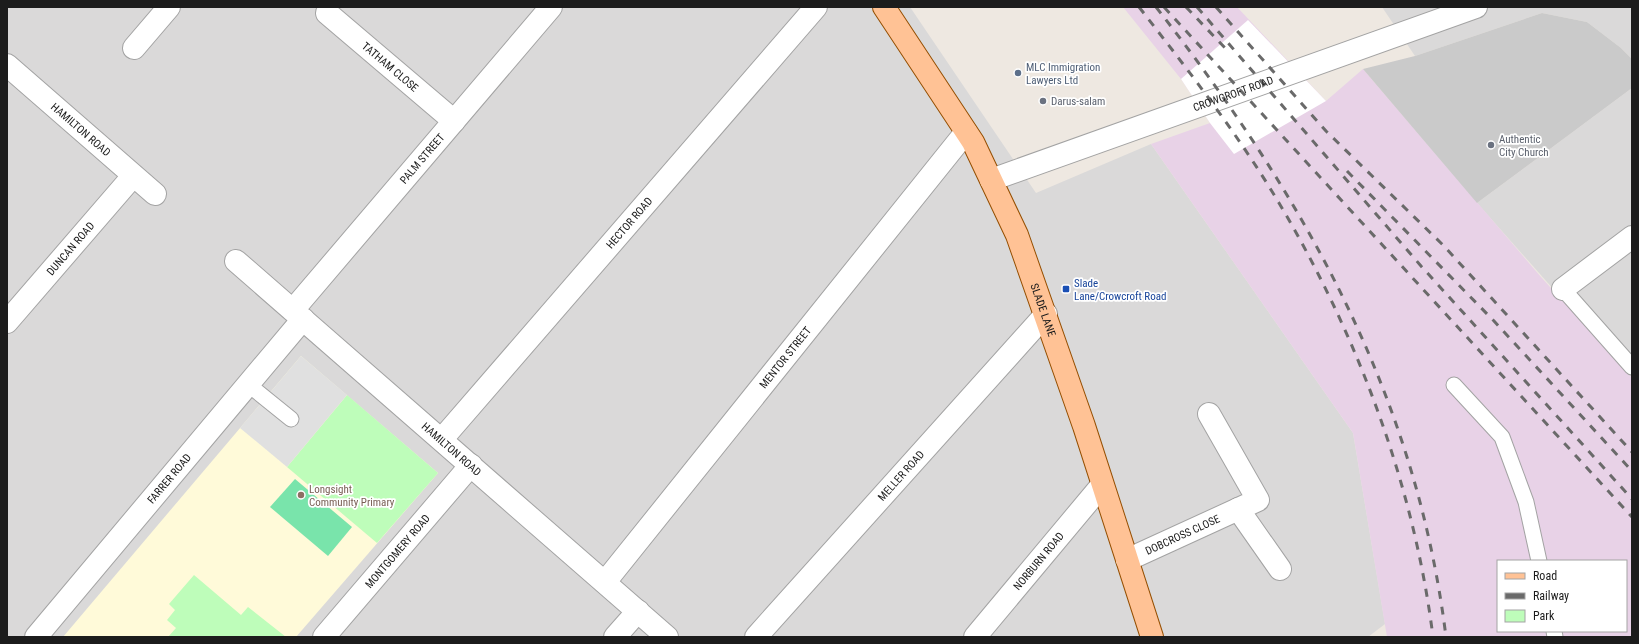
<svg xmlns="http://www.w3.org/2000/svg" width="1639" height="644" viewBox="0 0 1639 644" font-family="'Roboto Condensed',sans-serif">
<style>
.residential{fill:#dad9d9}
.industrial{fill:#e8d2e7;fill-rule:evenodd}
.education{fill:#fffad9}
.religious{fill:#cacaca}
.park{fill:#befdba}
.pitch{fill:#79e4ab}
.parking{fill:#e0e0e0}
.pier{fill:#fff}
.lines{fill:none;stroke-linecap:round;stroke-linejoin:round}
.service-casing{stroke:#a3a3a3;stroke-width:17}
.minor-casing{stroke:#a3a3a3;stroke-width:24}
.tertiary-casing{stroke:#a3a3a3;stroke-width:24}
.primary-casing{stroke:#944e00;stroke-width:24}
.service{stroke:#fff;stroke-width:15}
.minor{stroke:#fff;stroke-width:22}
.tertiary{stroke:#fff;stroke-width:22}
.primary{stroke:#ffc295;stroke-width:22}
.rail{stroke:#6a6a6a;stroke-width:3;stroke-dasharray:8 8;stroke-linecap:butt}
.service-dot{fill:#5c6f8a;stroke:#fff;stroke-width:1.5}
.worship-dot{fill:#6b7280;stroke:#fff;stroke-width:1.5}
.transit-dot{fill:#1a4fb4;stroke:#fff;stroke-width:1.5}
.education-dot{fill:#8d6e63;stroke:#fff;stroke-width:1.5}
.labels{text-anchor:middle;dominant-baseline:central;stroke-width:3.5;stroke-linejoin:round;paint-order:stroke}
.street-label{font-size:11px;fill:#1c1c1c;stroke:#fff}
.service-label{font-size:11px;fill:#4e5e75;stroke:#fff;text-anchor:start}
.worship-label{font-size:11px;fill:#5b616d;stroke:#fff;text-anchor:start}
.transit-label{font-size:11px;fill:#164399;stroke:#fff;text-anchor:start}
.education-label{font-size:11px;fill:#785e54;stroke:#fff;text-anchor:start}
</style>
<rect width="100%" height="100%" fill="#eee8e1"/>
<!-- residential -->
<g class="residential">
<path d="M7,7H910L1036,193L1151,144L1353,433L1385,624L1368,637H7Z"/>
<path d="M1382,7H1632V59L1621,48L1587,22L1542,13L1415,56Z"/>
<path d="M1632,88V378L1477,203Z"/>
</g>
<!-- industrial -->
<path class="industrial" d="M1123,7H1237L1326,101L1363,69L1541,277L1632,378V637H1387L1353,433L1151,144L1210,123L1181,79ZM1498,561H1626V631H1498Z"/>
<!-- education -->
<path class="education" d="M301,356L438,473L296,637H63Z"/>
<!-- religious -->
<path class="religious" d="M1542,13L1587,22L1621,48L1632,59V88L1477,203L1363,69L1415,56Z"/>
<!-- park -->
<g class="park">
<path d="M347,395L438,473L377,543L287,467Z"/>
<path d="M194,575L241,615L248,607L286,637H168L176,628L167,620L175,610L169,604Z"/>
</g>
<!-- pitch -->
<path class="pitch" d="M295,479L352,527L328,556L270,507Z"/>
<!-- parking -->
<path class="parking" d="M301,356L347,395L287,467L240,428Z"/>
<!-- pier -->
<path class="pier" d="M1248,20L1326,101L1234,154L1210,123L1181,79Z"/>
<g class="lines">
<defs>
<g id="service">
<path d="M1563,289L1632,367"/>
<path d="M249,385L291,419"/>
<path d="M1454,385L1502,437L1526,502L1539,561"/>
<path d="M1554,631L1555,637"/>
</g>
<g id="minor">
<path id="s1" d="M327,13L454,121"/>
<path d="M134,48L169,7"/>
<path id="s2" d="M7,65L155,194"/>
<path id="s3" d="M236,261L667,637"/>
<path d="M1563,289L1632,237"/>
<path id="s4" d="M293,310L551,7"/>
<path id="s5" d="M7,322L133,176"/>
<path id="s6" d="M442,439L816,7"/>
<path d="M1238,509L1280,569"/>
<path id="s7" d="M1127,560L1258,500L1209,414"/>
<path id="s8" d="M605,582L966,132"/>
<path id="s9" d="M36,637L303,319"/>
<path id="s10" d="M324,637L471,465"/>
<path d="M615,637L638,611"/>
<path id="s11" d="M756,637L1046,314"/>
<path id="s12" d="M975,637L1102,485"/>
</g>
<g id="tertiary">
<path id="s13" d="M991,180L1476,7"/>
</g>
<g id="primary">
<path id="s14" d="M884,7L973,142L1017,235L1084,426L1152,637"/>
</g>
</defs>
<!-- service casing -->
<use href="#service" class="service-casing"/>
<!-- minor casing -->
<use href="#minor" class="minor-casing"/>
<!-- tertiary casing -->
<use href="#tertiary" class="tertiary-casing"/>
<!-- primary casing -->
<use href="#primary" class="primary-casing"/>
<!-- service -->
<use href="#service" class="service"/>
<!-- minor -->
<use href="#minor" class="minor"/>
<!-- tertiary -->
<use href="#tertiary" class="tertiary"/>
<!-- primary -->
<use href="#primary" class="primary"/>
<!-- rail -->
<g class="rail">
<path d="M1139,7C1188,70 1238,134 1279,203C1357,334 1414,485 1433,637"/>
<path d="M1156,7C1304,196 1416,395 1446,637"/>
<path d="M1164,7L1632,517"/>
<path d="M1186,7L1227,50"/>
<path d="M1197,7L1421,266L1632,499"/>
<path d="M1216,7L1326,131L1443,245L1632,452"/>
<path d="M1347,171L1494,321L1632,471"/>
</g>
</g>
<!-- markers -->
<circle class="service-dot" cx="1018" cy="73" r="4"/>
<g class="worship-dot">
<circle cx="1043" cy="101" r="4"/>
<circle cx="1491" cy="145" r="4"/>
</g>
<rect class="transit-dot" x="1062" y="285" width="8" height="8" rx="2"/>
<circle class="education-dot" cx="301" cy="495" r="4"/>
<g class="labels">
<!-- street labels -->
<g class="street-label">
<text stroke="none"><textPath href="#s1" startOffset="83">TATHAM CLOSE</textPath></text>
<text stroke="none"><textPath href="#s13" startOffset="257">CROWCROFT ROAD</textPath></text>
<text stroke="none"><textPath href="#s2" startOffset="98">HAMILTON ROAD</textPath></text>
<text stroke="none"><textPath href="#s4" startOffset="199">PALM STREET</textPath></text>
<text stroke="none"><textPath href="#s6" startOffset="286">HECTOR ROAD</textPath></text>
<text stroke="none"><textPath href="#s5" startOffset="97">DUNCAN ROAD</textPath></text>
<text stroke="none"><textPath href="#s14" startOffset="344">SLADE LANE</textPath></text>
<text stroke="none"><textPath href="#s8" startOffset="288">MENTOR STREET</textPath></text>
<text stroke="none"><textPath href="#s3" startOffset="286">HAMILTON ROAD</textPath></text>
<text stroke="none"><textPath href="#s11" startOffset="217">MELLER ROAD</textPath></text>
<text stroke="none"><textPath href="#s9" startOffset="207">FARRER ROAD</textPath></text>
<text stroke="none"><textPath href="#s7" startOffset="61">DOBCROSS CLOSE</textPath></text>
<text stroke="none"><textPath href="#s10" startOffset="113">MONTGOMERY ROAD</textPath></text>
<text stroke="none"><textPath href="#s12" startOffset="99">NORBURN ROAD</textPath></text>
</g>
<!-- service labels -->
<g class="service-label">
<text x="1026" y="67">MLC Immigration<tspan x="1026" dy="13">Lawyers Ltd</tspan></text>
</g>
<!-- worship labels -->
<g class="worship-label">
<text x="1051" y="101">Darus-salam</text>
<text x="1499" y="139">Authentic<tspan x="1499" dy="13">City Church</tspan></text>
</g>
<!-- transit labels -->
<g class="transit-label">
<text x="1074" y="283">Slade<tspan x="1074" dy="13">Lane/Crowcroft Road</tspan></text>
</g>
<!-- education labels -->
<g class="education-label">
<text x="309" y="489">Longsight<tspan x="309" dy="13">Community Primary</tspan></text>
</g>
</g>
<!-- border -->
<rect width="1639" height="644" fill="none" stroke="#1c1c1c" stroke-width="16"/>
<!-- legend -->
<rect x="1497" y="560" width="130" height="72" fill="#ffffff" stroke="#a4a4a4"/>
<rect x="1505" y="573" width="20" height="6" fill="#ffc295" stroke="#a4a4a4"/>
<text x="1533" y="580" font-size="12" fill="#1c1c1c">Road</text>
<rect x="1505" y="593" width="20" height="6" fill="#6a6a6a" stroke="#a4a4a4"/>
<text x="1533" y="600" font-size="12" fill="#1c1c1c">Railway</text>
<rect x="1505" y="610" width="20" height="12" fill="#befdba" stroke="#a4a4a4"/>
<text x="1533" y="620" font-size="12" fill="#1c1c1c">Park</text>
</svg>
